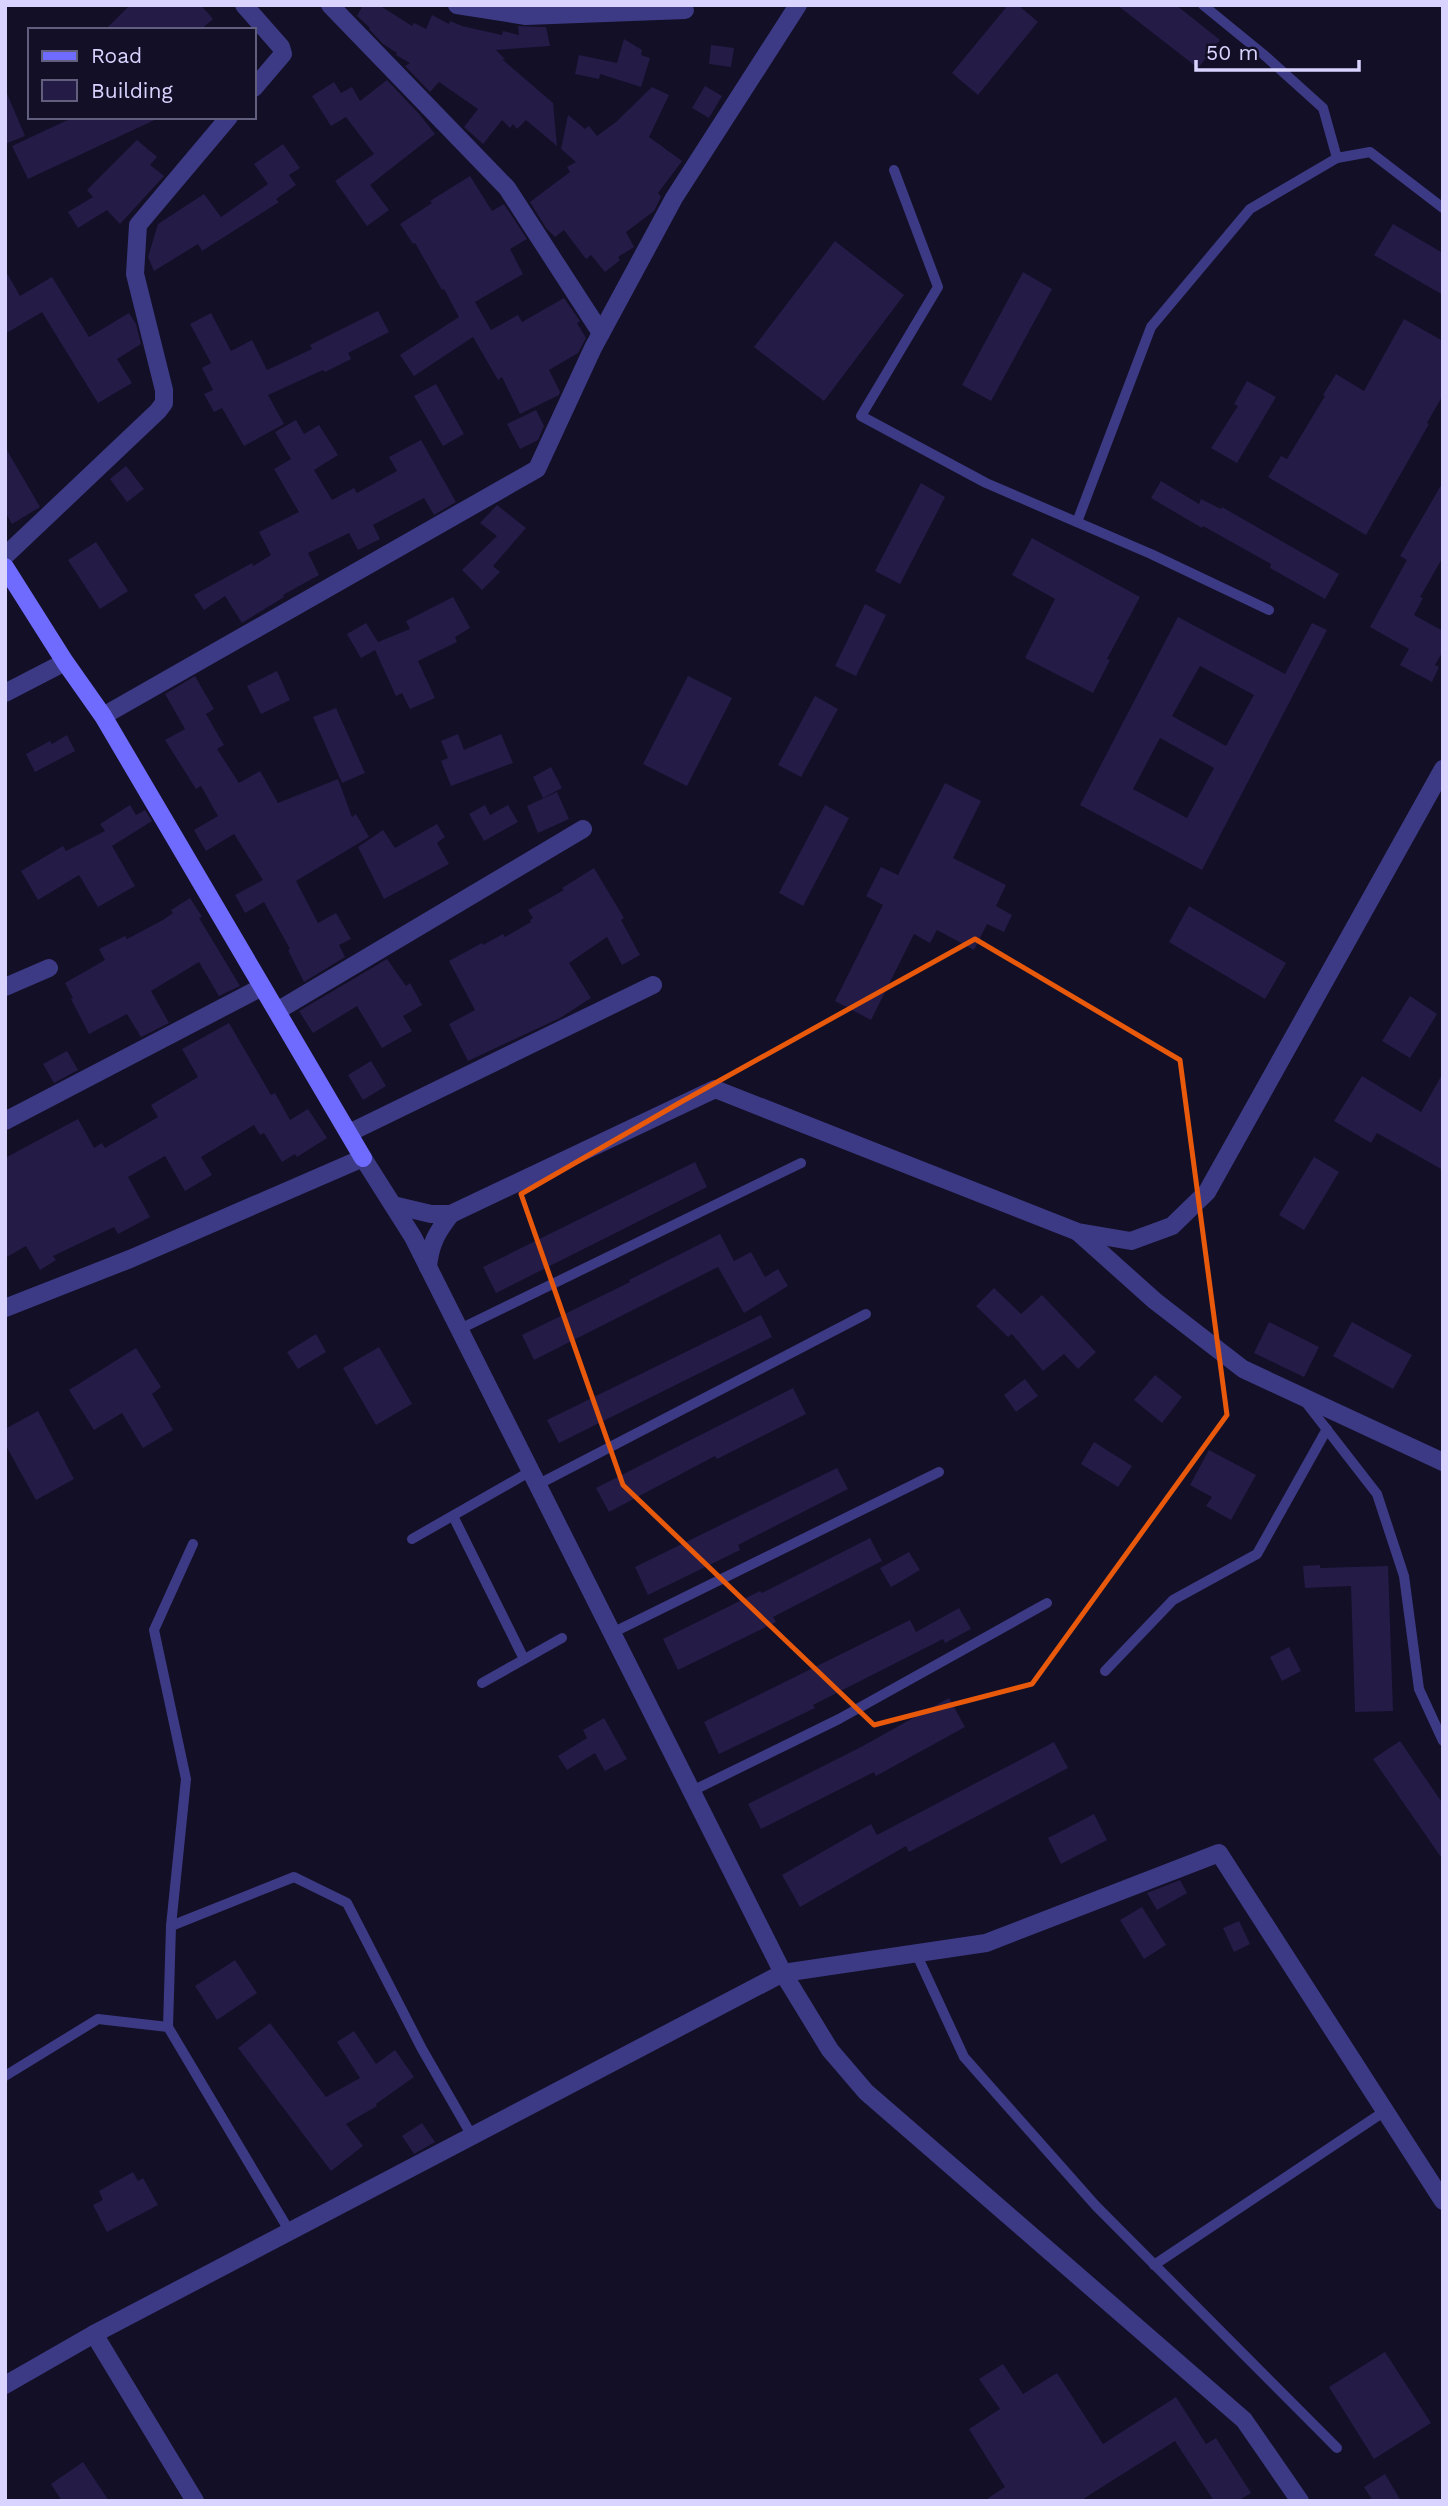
<svg xmlns="http://www.w3.org/2000/svg" width="1448" height="2506" viewBox="0 0 1448 2506" font-family="'Work Sans',sans-serif">
<style>
.building{fill:#241b47;fill-rule:evenodd}
.lines{fill:none;stroke-linecap:round;stroke-linejoin:round}
.service{stroke:#3d3a85;stroke-width:10}
.minor{stroke:#3d3a85;stroke-width:18}
.secondary{stroke:#6f6bff;stroke-width:18}
.marked{fill:none;stroke:#e8590c;stroke-width:5;stroke-linejoin:round}
</style>
<rect width="100%" height="100%" fill="#130f26"/>
<!-- building -->
<g class="building">
<path d="M130,5H201L213,19L200,30H105Z"/>
<path d="M363,5H379L412,26L414,23L426,29L432,15L449,24L450,21L462,26L502,35L503,31L519,35L518,26L546,27L550,46L496,50L506,60L502,59L553,103L557,146L526,120L517,129L513,124L510,128L502,120L483,144L464,127L478,109L439,82L430,92L405,66L410,63L396,55L397,53L383,44L369,29L370,28L357,16Z"/>
<path d="M1008,5H1018L1038,22L978,95L952,73Z"/>
<path d="M1117,5H1176L1220,40L1198,68Z"/>
<path d="M624,39L642,50L641,55L650,58L641,87L600,74L599,79L575,74L579,55L617,63Z"/>
<path d="M711,45L734,48L731,67L709,64Z"/>
<path d="M387,80L420,115L435,134L370,185L389,210L367,226L335,181L374,154L346,117L331,126L312,96L334,82L341,93L352,87L360,101Z"/>
<path d="M705,86L722,96L709,118L692,108Z"/>
<path d="M652,87L669,95L649,137L682,161L658,193L661,197L654,211L626,232L634,247L618,257L620,260L605,272L591,255L586,259L564,230L555,237L546,228L530,202L570,172L567,167L576,162L561,149L568,115L585,129L589,126L597,136L616,122Z"/>
<path d="M5,89L25,136L5,144Z"/>
<path d="M74,117H161L28,179L12,146Z"/>
<path d="M137,140L157,157L150,165L164,176L120,224L107,210L78,228L68,212L93,197L87,190Z"/>
<path d="M283,144L300,168L289,175L296,185L276,199L279,202L202,251L198,244L154,271L148,257L158,224L204,194L221,217L268,184L254,164Z"/>
<path d="M470,176L492,211L504,204L527,239L510,249L523,274L475,302L491,330L518,315L522,322L564,298L580,321L577,323L586,338L578,353L549,370L560,392L559,395L520,414L502,377L498,380L473,337L414,376L400,355L459,317L444,289L442,290L415,243L413,244L400,224L432,203L430,201Z"/>
<path d="M1393,224L1443,253V295L1374,255Z"/>
<path d="M835,241L904,295L824,401L754,347Z"/>
<path d="M5,270L20,296L52,277L89,337L129,313L136,324L141,344L117,359L132,383L98,403L42,312L5,334Z"/>
<path d="M1023,272L1052,289L991,401L962,385Z"/>
<path d="M378,311L389,332L348,353L351,359L325,372L323,370L268,395L284,424L244,446L222,408L214,412L204,394L213,390L202,368L211,363L190,324L211,313L231,351L252,340L267,370L312,349L310,345Z"/>
<path d="M1404,319L1443,341V395L1427,423L1429,424L1366,535L1268,477L1281,456L1287,459L1325,396L1323,395L1336,374L1364,391Z"/>
<path d="M1247,381L1276,397L1237,463L1211,448L1238,406L1234,404Z"/>
<path d="M436,384L464,434L443,446L414,396Z"/>
<path d="M536,410L544,426L538,440L520,449L507,424Z"/>
<path d="M296,420L304,434L319,425L338,455L314,470L332,500L354,488L357,493L397,471L389,457L421,440L456,502L434,515L424,498L373,525L380,539L358,550L349,533L308,553L319,575L283,595L284,597L242,623L225,596L204,610L194,595L252,563L253,566L271,555L259,532L299,512L274,469L291,459L275,432Z"/>
<path d="M5,447L40,507L12,524L5,512Z"/>
<path d="M126,466L144,489L127,502L110,479Z"/>
<path d="M1161,481L1199,504L1201,499L1221,509L1222,507L1339,574L1325,599L1270,568L1271,564L1203,526L1202,528L1151,498Z"/>
<path d="M1443,482V557L1420,597L1423,598L1414,615L1443,631V651L1435,665L1439,667L1432,682L1400,665L1409,649L1370,627L1407,560L1400,556Z"/>
<path d="M921,483L945,497L900,584L875,571Z"/>
<path d="M497,505L526,528L493,566L500,572L482,590L462,570L497,536L480,523Z"/>
<path d="M1032,538L1140,597L1107,659L1110,660L1093,693L1025,658L1055,599L1012,575Z"/>
<path d="M96,542L128,591L100,609L68,560Z"/>
<path d="M453,597L470,628L455,637L457,642L418,661L435,698L410,709L402,693L396,696L375,650L361,658L347,634L366,623L378,642L410,629L406,621Z"/>
<path d="M865,604L886,615L856,676L835,666Z"/>
<path d="M1178,617L1285,674L1312,623L1327,630L1202,870L1080,805ZM1200,666L1254,695L1226,746L1172,716ZM1160,738L1214,768L1187,818L1133,789Z"/>
<path d="M277,671L290,700L261,714L247,686Z"/>
<path d="M195,676L214,709L206,714L224,745L217,749L239,783L260,771L278,803L338,779L352,817L356,814L369,837L296,881L318,923L336,913L351,939L339,945L345,957L304,982L288,950L290,949L264,902L245,913L235,895L263,880L234,834L206,851L194,830L218,816L201,786L196,789L165,740L185,729L165,694Z"/>
<path d="M688,676L732,698L687,786L643,764Z"/>
<path d="M815,696L838,709L801,777L778,765Z"/>
<path d="M336,708L365,773L342,783L313,717Z"/>
<path d="M458,734L464,750L501,734L513,763L451,786L441,761L448,758L441,741Z"/>
<path d="M67,735L75,751L35,772L26,754L50,741L52,744Z"/>
<path d="M551,767L562,788L543,798L533,777Z"/>
<path d="M945,783L981,801L953,858L1006,885L996,906L1012,915L1004,932L987,924L974,950L937,930L930,943L914,934L871,1020L835,1001L883,905L866,896L881,867L898,875Z"/>
<path d="M557,792L569,819L538,833L527,806Z"/>
<path d="M130,805L136,815L145,810L152,821L112,846L135,886L98,907L79,875L38,900L21,871L63,846L66,851L105,831L100,824Z"/>
<path d="M485,805L490,815L508,805L518,822L484,841L469,814Z"/>
<path d="M825,805L849,818L803,906L779,893Z"/>
<path d="M437,824L445,837L437,843L449,864L384,899L358,847L383,830L395,848Z"/>
<path d="M594,868L624,918L621,920L640,955L622,965L607,937L569,963L591,998L560,1018L468,1061L449,1024L475,1010L449,961L482,943L483,945L503,934L505,937L531,922L530,920L533,918L528,910L564,890L562,888Z"/>
<path d="M190,898L202,917L199,918L240,986L219,996L199,962L151,991L169,1023L141,1037L127,1014L89,1034L71,999L73,998L65,983L105,960L99,949L125,936L127,939L163,920L173,913L171,910Z"/>
<path d="M1189,906L1286,963L1265,999L1169,942Z"/>
<path d="M387,959L406,986L410,983L422,1005L403,1016L412,1031L382,1048L357,1006L313,1033L299,1011Z"/>
<path d="M1410,996L1437,1014L1410,1058L1382,1041Z"/>
<path d="M229,1023L271,1095L275,1093L290,1120L308,1109L327,1138L297,1157L295,1154L282,1162L264,1133L260,1135L254,1125L201,1157L212,1175L185,1191L165,1156L128,1177L150,1217L118,1234L114,1227L53,1256L56,1260L40,1270L26,1246L5,1258V1158L78,1119L94,1148L102,1143L105,1148L158,1117L151,1105L198,1077L182,1049Z"/>
<path d="M67,1051L78,1070L54,1083L43,1064Z"/>
<path d="M371,1061L386,1086L363,1100L348,1075Z"/>
<path d="M1443,1073V1170L1377,1133L1371,1143L1334,1121L1362,1076L1421,1112Z"/>
<path d="M1314,1157L1339,1172L1304,1230L1279,1215Z"/>
<path d="M695,1162L707,1187L496,1293L483,1267Z"/>
<path d="M720,1234L734,1261L751,1252L765,1277L778,1269L788,1286L744,1313L718,1267L534,1360L522,1335L630,1282L629,1280Z"/>
<path d="M994,1288L1021,1314L1042,1295L1096,1352L1078,1369L1064,1354L1043,1371L1012,1334L1008,1337L976,1306Z"/>
<path d="M761,1315L772,1337L559,1443L547,1420Z"/>
<path d="M1269,1322L1319,1347L1304,1377L1254,1353Z"/>
<path d="M1352,1322L1412,1355L1393,1389L1333,1356Z"/>
<path d="M316,1334L326,1352L298,1369L287,1352Z"/>
<path d="M379,1347L412,1404L376,1425L343,1368Z"/>
<path d="M136,1348L161,1387L152,1394L173,1430L143,1448L122,1413L94,1430L69,1390Z"/>
<path d="M1155,1375L1182,1397L1162,1423L1134,1400Z"/>
<path d="M1025,1379L1038,1396L1016,1412L1004,1395Z"/>
<path d="M793,1388L806,1414L717,1459L715,1456L609,1512L596,1488Z"/>
<path d="M38,1411L74,1479L36,1500L5,1444V1429Z"/>
<path d="M1094,1442L1132,1466L1118,1487L1081,1464Z"/>
<path d="M1209,1450L1256,1475L1231,1520L1206,1506L1212,1497L1190,1485Z"/>
<path d="M837,1468L848,1489L738,1545L740,1550L648,1595L635,1567Z"/>
<path d="M870,1538L882,1561L773,1617L776,1622L678,1670L663,1639L760,1591L762,1593Z"/>
<path d="M909,1552L920,1570L891,1587L880,1568Z"/>
<path d="M1320,1565V1568L1388,1566L1393,1711L1355,1712L1351,1586L1305,1588L1303,1566Z"/>
<path d="M959,1608L971,1629L945,1643L943,1639L813,1705L815,1708L719,1754L704,1722L910,1620L916,1632Z"/>
<path d="M1289,1647L1301,1671L1282,1681L1270,1657Z"/>
<path d="M949,1698L965,1727L876,1776L874,1772L761,1829L748,1804L861,1747Z"/>
<path d="M604,1718L627,1759L605,1771L595,1753L567,1770L558,1756L587,1738L583,1730Z"/>
<path d="M1400,1741L1443,1804V1860L1373,1759Z"/>
<path d="M1054,1742L1068,1768L909,1852L906,1846L800,1907L782,1875L871,1824L877,1835Z"/>
<path d="M1094,1814L1107,1840L1061,1864L1048,1838Z"/>
<path d="M1180,1880L1187,1893L1157,1910L1147,1893Z"/>
<path d="M1142,1907L1166,1945L1144,1959L1120,1920Z"/>
<path d="M1239,1921L1250,1944L1234,1952L1223,1928Z"/>
<path d="M235,1960L257,1993L217,2020L195,1986Z"/>
<path d="M270,2023L326,2097L360,2078L337,2042L354,2031L376,2064L395,2050L414,2077L376,2104L377,2106L346,2124L363,2146L331,2171L238,2048Z"/>
<path d="M422,2123L435,2142L414,2154L402,2136Z"/>
<path d="M133,2172L138,2181L143,2178L158,2205L107,2232L93,2205L103,2200L99,2191Z"/>
<path d="M1385,2352L1431,2423L1374,2459L1329,2387Z"/>
<path d="M1003,2364L1023,2394L1057,2373L1103,2444L1176,2397L1206,2444L1216,2438L1251,2493L1238,2501H1214L1175,2441L1080,2501H984L1005,2487L969,2429L1000,2409L979,2379Z"/>
<path d="M83,2462L109,2501H62L51,2484Z"/>
<path d="M1385,2474L1401,2501H1373L1364,2487Z"/>
</g>
<g class="lines">
<!-- service -->
<g class="service">
<path d="M1203,5L1263,54L1323,108L1337,158L1370,152L1443,208"/>
<path d="M894,170L938,287L861,416L986,483L1151,554L1269,610"/>
<path d="M1077,522L1151,327L1250,209L1337,158"/>
<path d="M460,1329L801,1163"/>
<path d="M1304,1400L1377,1494L1404,1576L1419,1689L1443,1741"/>
<path d="M537,1485L866,1314"/>
<path d="M453,1516L524,1659"/>
<path d="M412,1539L531,1471"/>
<path d="M193,1544L154,1630L186,1779L171,1926L168,2027L290,2232"/>
<path d="M612,1633L939,1472"/>
<path d="M1105,1671L1173,1600L1257,1554L1327,1429"/>
<path d="M482,1683L562,1638"/>
<path d="M692,1791L839,1719L1047,1603"/>
<path d="M171,1926L294,1877L347,1903L422,2049L472,2136"/>
<path d="M916,1953L964,2057L1096,2206L1337,2448"/>
<path d="M5,2076L98,2019L168,2027"/>
<path d="M1154,2265L1385,2111"/>
</g>
<!-- minor -->
<g class="minor">
<path d="M244,5L281,47L283,54L254,88"/>
<path d="M330,5L507,188L601,333"/>
<path d="M457,5L526,16L685,10"/>
<path d="M5,556L158,411L164,403V390L135,274L138,225L229,117"/>
<path d="M5,693L65,662"/>
<path d="M103,716L537,469L593,348L674,198L798,5"/>
<path d="M5,987L49,968"/>
<path d="M277,1011L583,829"/>
<path d="M5,1121L262,987"/>
<path d="M349,1133L653,985"/>
<path d="M393,1205L431,1214H451L715,1089L1078,1232L1131,1241L1172,1226L1207,1192L1443,769"/>
<path d="M1079,1233L1155,1301L1243,1369L1443,1462"/>
<path d="M428,1267C430,1244 437,1232 451,1214"/>
<path d="M5,1308L130,1259L363,1158L413,1237L783,1973L830,2050L866,2092L1244,2420L1300,2501"/>
<path d="M94,2334L195,2501"/>
<path d="M5,2385L94,2334L783,1973L986,1943L1219,1853L1443,2201"/>
</g>
<!-- secondary -->
<path class="secondary" d="M5,567L65,662L103,716L363,1158"/>
</g>
<!-- marked area -->
<path class="marked" d="M975,939L1180,1060L1227,1415L1032,1684L874,1725L623,1485L521,1194L681,1102Z"/>
<!-- border -->
<rect width="1448" height="2506" fill="none" stroke="#d9d4ff" stroke-width="14"/>
<!-- legend -->
<rect x="28" y="28" width="228" height="91" fill="#130f26" stroke="#625e7d" stroke-width="2"/>
<rect x="42" y="51" width="35" height="10" fill="#6f6bff" stroke="#625e7d" stroke-width="2"/>
<text x="91" y="63" font-size="21" fill="#d9d4ff">Road</text>
<rect x="42" y="80" width="35" height="21" fill="#241b47" stroke="#625e7d" stroke-width="2"/>
<text x="91" y="98" font-size="21" fill="#d9d4ff">Building</text>
<!-- scale -->
<path d="M1196 60v10h163v-10" fill="none" stroke="#d9d4ff" stroke-width="3.5"/>
<text x="1206" y="60" font-size="21" fill="#d9d4ff" stroke="#130f26" stroke-width="5" paint-order="stroke">50 m</text>
</svg>
